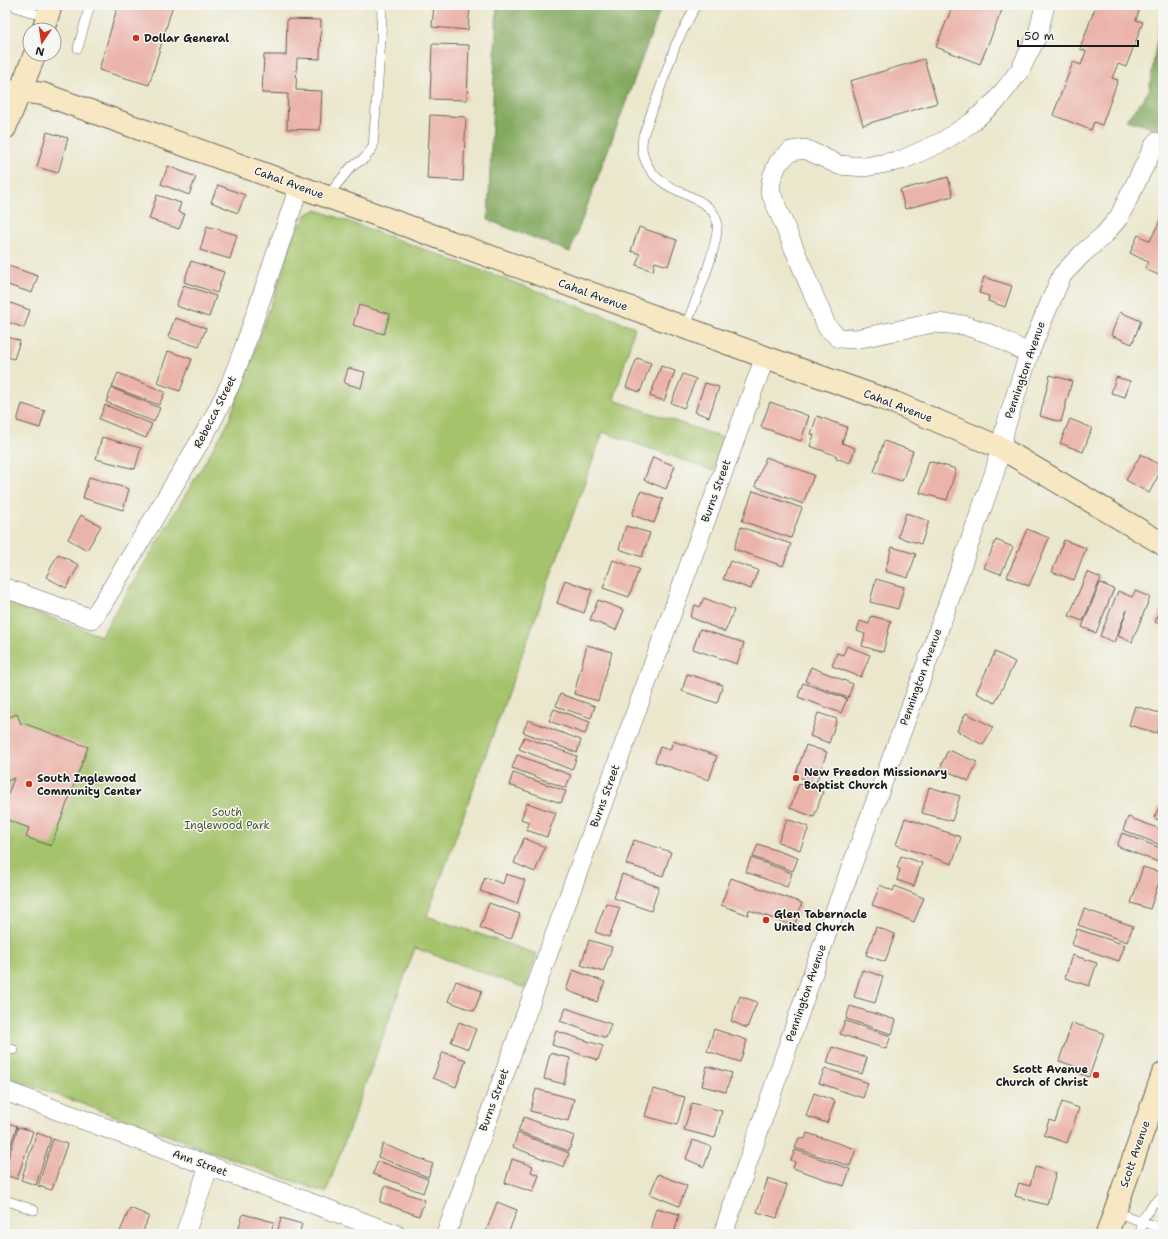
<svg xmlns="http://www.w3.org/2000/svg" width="1168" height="1239" viewBox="0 0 1168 1239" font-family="'Shantell Sans',sans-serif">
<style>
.green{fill:#a4c36b;stroke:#607044}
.forest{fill:#83a95f;stroke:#50623e}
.building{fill:#ebb4aa}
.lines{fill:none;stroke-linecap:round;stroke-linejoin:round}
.lane-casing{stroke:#64635a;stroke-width:10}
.street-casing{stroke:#64635a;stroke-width:20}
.secondary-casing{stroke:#64635a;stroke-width:24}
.lane{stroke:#fff;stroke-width:9}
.street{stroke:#fff;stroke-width:19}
.secondary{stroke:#f7e8c3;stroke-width:22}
.poi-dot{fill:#c8321e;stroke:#f6f6f2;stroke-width:1.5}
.labels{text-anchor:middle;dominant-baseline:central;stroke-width:3;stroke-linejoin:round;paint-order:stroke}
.poi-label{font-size:11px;font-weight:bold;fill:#1c1c1c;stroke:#f6f6f2;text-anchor:start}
.street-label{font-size:11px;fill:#1c1c1c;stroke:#f6f6f2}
.park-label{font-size:11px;fill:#4c5638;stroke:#f6f6f2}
</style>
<rect width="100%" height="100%" fill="#f6f6f2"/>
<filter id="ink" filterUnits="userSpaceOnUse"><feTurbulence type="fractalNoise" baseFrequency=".025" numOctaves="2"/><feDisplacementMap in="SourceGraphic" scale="8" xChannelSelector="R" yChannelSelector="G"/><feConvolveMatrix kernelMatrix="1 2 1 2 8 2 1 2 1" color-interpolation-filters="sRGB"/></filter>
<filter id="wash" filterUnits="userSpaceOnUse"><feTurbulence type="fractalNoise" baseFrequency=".012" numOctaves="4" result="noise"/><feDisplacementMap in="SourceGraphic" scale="16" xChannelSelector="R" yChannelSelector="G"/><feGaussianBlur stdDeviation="0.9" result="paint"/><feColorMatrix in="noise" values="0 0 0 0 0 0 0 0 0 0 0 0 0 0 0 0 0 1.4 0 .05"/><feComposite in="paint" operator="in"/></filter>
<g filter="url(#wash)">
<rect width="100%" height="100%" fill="#ebe7cc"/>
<!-- green -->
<path class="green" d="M317,210L635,327L614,400L726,439L714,471L603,432L427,916L537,954L525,988L415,948L326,1193L5,1076V601L101,636L227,425L254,353L282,273L295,229L303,222L306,215L311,212Z"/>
<!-- forest -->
<g class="forest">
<path d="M497,5H662L570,252L488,220Z"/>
<path d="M1162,5H1163V131L1126,120L1149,91Z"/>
</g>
<g id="blocks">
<!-- building -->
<g class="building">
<path d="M118,5H173L149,85L99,70Z"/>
<path d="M434,5H470L468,30L432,27Z"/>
<path d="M953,5H1004L980,64L936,47Z"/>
<path d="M1096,5H1123L1139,11L1136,20L1143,22L1126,67L1118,64L1112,78L1118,80L1102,125L1094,122L1091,130L1053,115L1073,62L1081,65L1086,51L1080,49Z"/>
<path d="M287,19L321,20L320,59L297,58L296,90L322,91L320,130L287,129L288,94L262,93L264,55H286Z"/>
<path d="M432,44L469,45L467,100L430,99Z"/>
<path d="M924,59L937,103L863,125L850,81Z"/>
<path d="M430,115L466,117L463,181L427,179Z"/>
<path d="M47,132L68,138L58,173L37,167Z"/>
<path d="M168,166L196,177L189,195L161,184Z"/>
<path d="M948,177L953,196L905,209L900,190Z"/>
<path d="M218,185L245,195L238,213L211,202Z"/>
<path d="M157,195L181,203L178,212L185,214L179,229L149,219Z"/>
<path d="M1163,214V277L1145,269L1148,262L1130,253L1138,235L1150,241Z"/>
<path d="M207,226L237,235L230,259L200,250Z"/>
<path d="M639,227L677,240L668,266L655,262L653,271L636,265L640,254L631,251Z"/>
<path d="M191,261L224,272L217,293L184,282Z"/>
<path d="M6,265L38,276L32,293L5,284Z"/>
<path d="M984,277L1012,286L1005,307L988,301L989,296L979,293Z"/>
<path d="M184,285L216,296L209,317L176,306Z"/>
<path d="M5,301L30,310L24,328L5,321Z"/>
<path d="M359,305L390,314L384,334L353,325Z"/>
<path d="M1120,312L1141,321L1132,344L1111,335Z"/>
<path d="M175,318L206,328L199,347L168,337Z"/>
<path d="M5,336L20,341L14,359L5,356Z"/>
<path d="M168,351L192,359L180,391L157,383Z"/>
<path d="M637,358L651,363L640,392L626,387Z"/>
<path d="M661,366L675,371L664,401L650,396Z"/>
<path d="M348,368L365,372L361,388L344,383Z"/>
<path d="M118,373L165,392L159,405L112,387Z"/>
<path d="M683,374L696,379L684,408L671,403Z"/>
<path d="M1050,375L1072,381L1061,422L1040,416Z"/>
<path d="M1116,377L1130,381L1125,397L1111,393Z"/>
<path d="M705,383L719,387L709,417L695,412Z"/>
<path d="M112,388L160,408L154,422L106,402Z"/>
<path d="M770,402L809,416L801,441L761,427Z"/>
<path d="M22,404L45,411L40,428L17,421Z"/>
<path d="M105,405L152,424L146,438L99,419Z"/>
<path d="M817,416L847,427L842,443L855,448L850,463L836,458L837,456L810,446L814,435L811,434Z"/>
<path d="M1070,419L1092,428L1083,452L1060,443Z"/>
<path d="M102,437L141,448L135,469L96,459Z"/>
<path d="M884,441L913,451L902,481L874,472Z"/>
<path d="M1141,454L1163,467L1149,493L1126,480Z"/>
<path d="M653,457L675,466L666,489L644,480Z"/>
<path d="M766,457L814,475L803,504L755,486Z"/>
<path d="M929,461L956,469L947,500L920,493Z"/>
<path d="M89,477L129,489L123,510L83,498Z"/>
<path d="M641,491L663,499L654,523L632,515Z"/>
<path d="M753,491L802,508L791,538L742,521Z"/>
<path d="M906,513L929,521L921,544L898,537Z"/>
<path d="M81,515L101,526L87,550L68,539Z"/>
<path d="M626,526L650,533L642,557L619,549Z"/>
<path d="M741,527L791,544L783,566L734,549Z"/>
<path d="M1027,529L1049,538L1029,586L1007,577Z"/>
<path d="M996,540L1013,547L1001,574L984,568Z"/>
<path d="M1064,540L1086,548L1074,580L1052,572Z"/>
<path d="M892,547L916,554L908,578L885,571Z"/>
<path d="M58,554L79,565L66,588L46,577Z"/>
<path d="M613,560L639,569L629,597L603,588Z"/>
<path d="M730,561L758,570L751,589L723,579Z"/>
<path d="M1087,572L1101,578L1083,621L1069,616Z"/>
<path d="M876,579L904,587L898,609L870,602Z"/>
<path d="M565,580L592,590L584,613L557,603Z"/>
<path d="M1100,583L1114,589L1096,633L1082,627Z"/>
<path d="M1118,591L1132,597L1135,591L1150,597L1132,642L1118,636L1127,610L1114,642L1100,636Z"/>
<path d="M704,598L734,610L725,632L690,617L695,605L700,607Z"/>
<path d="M598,600L624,610L616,630L590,620Z"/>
<path d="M1163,605V626L1155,622Z"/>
<path d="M871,616L891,621L883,652L862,646L865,634L857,631L860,621L869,624Z"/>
<path d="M700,629L744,643L737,664L693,649Z"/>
<path d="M587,645L612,652L598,701L574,694Z"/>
<path d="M847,646L870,655L861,677L832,666L837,653L843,655Z"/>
<path d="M995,652L1015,662L995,703L976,693Z"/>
<path d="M811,667L853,684L848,698L805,681Z"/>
<path d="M687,674L723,685L717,703L682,691Z"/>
<path d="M803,683L847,699L841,713L798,697Z"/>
<path d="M560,694L595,706L591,718L556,706Z"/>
<path d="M1135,706L1163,714L1157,733L1129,725Z"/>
<path d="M554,709L590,722L585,734L549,721Z"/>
<path d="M818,713L837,719L829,743L810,736Z"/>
<path d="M966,713L993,727L983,745L957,731Z"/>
<path d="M17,714L21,724L23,723L88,747L51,846L26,837L29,828L5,819V802L14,778L5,782V719Z"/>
<path d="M528,720L581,740L577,753L523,732Z"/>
<path d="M524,737L577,756L572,770L519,749Z"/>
<path d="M673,741L717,756L709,780L655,762L660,747L670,750Z"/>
<path d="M806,745L827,752L816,783L795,776Z"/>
<path d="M948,750L977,762L969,781L940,768Z"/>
<path d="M517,755L571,775L566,788L512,768Z"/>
<path d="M513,773L566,791L561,803L509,785Z"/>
<path d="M799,784L823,792L814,817L790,808Z"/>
<path d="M929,787L960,796L952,821L922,813Z"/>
<path d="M1163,798V822L1154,818Z"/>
<path d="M527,803L556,813L547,837L526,830L529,822L521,819Z"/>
<path d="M1128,817L1163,830V846L1123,830Z"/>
<path d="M905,818L961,837L952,864L896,845Z"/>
<path d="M787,819L809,827L800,850L778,842Z"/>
<path d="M1122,833L1163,849V864L1117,846Z"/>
<path d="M524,838L545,847L535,872L514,863Z"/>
<path d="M634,840L671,852L663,876L626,864Z"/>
<path d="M758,844L798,858L793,871L753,857Z"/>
<path d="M901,856L922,863L914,886L897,880L900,869L897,868Z"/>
<path d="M751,858L792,873L787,887L746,872Z"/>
<path d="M1143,867L1162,873L1150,909L1131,903Z"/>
<path d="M506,874L525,880L517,904L480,891L485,877L503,884Z"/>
<path d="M622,874L659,887L651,911L614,898Z"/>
<path d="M731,878L802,903L794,926L749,910L748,915L721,905Z"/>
<path d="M880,885L893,891L895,886L924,898L914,922L872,905Z"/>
<path d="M489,903L520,914L511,939L480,928Z"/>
<path d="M606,903L620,908L609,937L595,932Z"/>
<path d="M1084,909L1133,926L1127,942L1078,925Z"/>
<path d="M876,927L895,934L885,962L866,955Z"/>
<path d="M1077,929L1125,945L1119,961L1072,945Z"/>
<path d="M589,940L612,947L603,972L581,965Z"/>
<path d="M1072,955L1097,963L1089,986L1065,978Z"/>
<path d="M573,970L605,982L597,1002L566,990Z"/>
<path d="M862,970L883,976L875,1003L854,997Z"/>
<path d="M456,981L482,991L474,1011L448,1001Z"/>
<path d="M740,996L757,1002L747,1028L731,1021Z"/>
<path d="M850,1006L896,1020L892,1034L846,1019Z"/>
<path d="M566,1008L611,1024L606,1038L560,1021Z"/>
<path d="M845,1021L891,1036L886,1049L840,1034Z"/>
<path d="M459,1022L476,1029L468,1049L451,1042Z"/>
<path d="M1072,1023L1104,1033L1089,1077L1078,1073L1080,1068L1059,1061Z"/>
<path d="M714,1029L747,1040L740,1062L707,1051Z"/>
<path d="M556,1031L603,1046L598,1060L552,1045Z"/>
<path d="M832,1047L867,1058L862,1074L827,1063Z"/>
<path d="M443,1052L466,1060L456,1087L433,1078Z"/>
<path d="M550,1053L570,1058L564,1084L544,1079Z"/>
<path d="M707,1066L732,1073L726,1092L702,1086Z"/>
<path d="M825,1068L868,1083L863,1098L819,1083Z"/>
<path d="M536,1089L574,1099L568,1121L530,1111Z"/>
<path d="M653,1089L685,1097L677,1125L645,1116Z"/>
<path d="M814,1093L835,1101L827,1123L806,1116Z"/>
<path d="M1062,1102L1079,1108L1067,1143L1044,1135L1049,1120L1055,1122Z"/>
<path d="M692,1103L722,1111L715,1138L684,1130Z"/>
<path d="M524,1117L574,1136L569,1151L518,1131Z"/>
<path d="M5,1122L17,1126L5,1161Z"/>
<path d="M18,1127L33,1131L17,1179L5,1175V1168Z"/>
<path d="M37,1133L51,1138L36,1185L21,1180Z"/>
<path d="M518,1133L569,1153L564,1167L513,1147Z"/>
<path d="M807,1133L856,1149L850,1166L795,1148L799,1138L805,1139Z"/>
<path d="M53,1139L67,1144L52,1190L38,1186Z"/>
<path d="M693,1140L711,1147L704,1167L686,1159Z"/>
<path d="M383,1144L433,1164L428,1177L378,1157Z"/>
<path d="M795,1150L850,1169L844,1186L793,1168L795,1162L791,1160Z"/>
<path d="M512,1159L533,1166L531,1172L539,1175L533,1192L505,1183Z"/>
<path d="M378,1161L428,1179L423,1193L373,1174Z"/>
<path d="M1035,1167L1056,1173L1047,1205L1015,1196L1019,1183L1030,1186Z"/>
<path d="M658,1174L687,1186L679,1206L650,1194Z"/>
<path d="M768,1178L787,1185L777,1218L757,1212Z"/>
<path d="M385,1186L425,1200L419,1216L380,1202Z"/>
<path d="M497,1202L517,1210L508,1234H485Z"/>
<path d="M130,1208L149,1216L143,1231L147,1232L146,1234H119Z"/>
<path d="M656,1208L679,1214L674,1234H649Z"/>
<path d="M243,1214L274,1222L270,1234H237Z"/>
<path d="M281,1218L302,1224L299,1234H277Z"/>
</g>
</g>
</g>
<g filter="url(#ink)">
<use href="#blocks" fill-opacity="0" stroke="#64635a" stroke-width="1"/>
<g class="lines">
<defs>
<g id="lane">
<path d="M16,5V7L48,18"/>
<path d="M78,48L90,5"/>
<path d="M328,197L334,188L351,167L365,158L373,147L381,40L382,5"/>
<path d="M685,328C693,307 724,236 716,218C706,193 663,195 648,166C642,155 641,148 643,136L676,44L696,5"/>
<path d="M5,1047L14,1050"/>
<path d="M5,1200L34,1210"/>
<path d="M1115,1212L1163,1229"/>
<path d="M1142,1234L1141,1221L1153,1204L1163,1196"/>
</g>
<g id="street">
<path d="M1029,354L993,335L964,325L933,323L856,339L839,338L827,327L770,191L772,177L778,163L791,151L805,149L839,165L865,167L902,160L942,142L971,123L997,100L1020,70L1038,34L1045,5"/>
<path d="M5,588L92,619L103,603L211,423L230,385L243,351L299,187"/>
<path d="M5,1091L395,1234"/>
<path d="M185,1234L209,1166"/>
<path d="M446,1234L765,357"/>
<path d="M723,1234L829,927L920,682L995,471L1006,425L1029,354L1043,319L1062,275L1082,254L1104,235L1119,217L1156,142"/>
</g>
<g id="secondary">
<path d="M43,30L51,5"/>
<path d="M5,90L20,91L43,94L328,197L765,357L895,403L1001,448L1163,544"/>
<path d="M5,128L35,54"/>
<path d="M1107,1234L1163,1074"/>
</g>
</defs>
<!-- lane casing -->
<use href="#lane" class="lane-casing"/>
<!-- street casing -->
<use href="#street" class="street-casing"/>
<!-- secondary casing -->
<use href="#secondary" class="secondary-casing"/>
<!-- lane -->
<use href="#lane" class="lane"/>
<!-- street -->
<use href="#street" class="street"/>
<!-- secondary -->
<use href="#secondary" class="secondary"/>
</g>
</g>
<!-- markers -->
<g class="poi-dot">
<circle cx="136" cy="38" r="4"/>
<circle cx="796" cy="778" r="4"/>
<circle cx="29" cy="784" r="4"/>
<circle cx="766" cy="920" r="4"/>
<circle cx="1096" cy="1075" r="4"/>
</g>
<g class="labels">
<!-- poi labels -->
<g class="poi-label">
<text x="144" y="38">Dollar General</text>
<text x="804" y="772">New Freedon Missionary<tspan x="804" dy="13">Baptist Church</tspan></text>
<text x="37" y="778">South Inglewood<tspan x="37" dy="13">Community Center</tspan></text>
<text x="774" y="914">Glen Tabernacle<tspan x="774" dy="13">United Church</tspan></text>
<text x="1088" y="1069" text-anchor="end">Scott Avenue<tspan x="1088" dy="13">Church of Christ</tspan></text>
</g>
<!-- street labels -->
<g class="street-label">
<text transform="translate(289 183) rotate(20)">Cahal Avenue</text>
<text transform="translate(593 295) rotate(20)">Cahal Avenue</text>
<text transform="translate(1025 370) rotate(-71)">Pennington Avenue</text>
<text transform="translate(898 406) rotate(21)">Cahal Avenue</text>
<text transform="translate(215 412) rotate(-63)">Rebecca Street</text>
<text transform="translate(716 491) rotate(-70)">Burns Street</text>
<text transform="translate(921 677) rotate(-70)">Pennington Avenue</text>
<text transform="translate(605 796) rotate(-70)">Burns Street</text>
<text transform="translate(806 993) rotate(-71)">Pennington Avenue</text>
<text transform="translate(494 1100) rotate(-70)">Burns Street</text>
<text transform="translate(1135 1154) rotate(-71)">Scott Avenue</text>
<text transform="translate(200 1163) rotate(20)">Ann Street</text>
</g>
<!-- park labels -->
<g class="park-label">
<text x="227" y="812">South<tspan x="227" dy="13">Inglewood Park</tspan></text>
</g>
</g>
<!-- margin -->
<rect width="1168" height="1239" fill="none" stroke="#f6f6f2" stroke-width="20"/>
<!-- north arrow -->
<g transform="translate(42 42) rotate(193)"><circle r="19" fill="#f6f6f2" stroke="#9f9f9c"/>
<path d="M0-3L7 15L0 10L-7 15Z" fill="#c8321e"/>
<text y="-6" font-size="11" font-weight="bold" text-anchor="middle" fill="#1c1c1c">N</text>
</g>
<!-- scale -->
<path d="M1018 40v6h120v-6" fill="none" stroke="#1c1c1c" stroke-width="2"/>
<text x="1024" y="40" font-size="12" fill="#1c1c1c" stroke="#f6f6f2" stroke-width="3" paint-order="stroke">50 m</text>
</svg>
